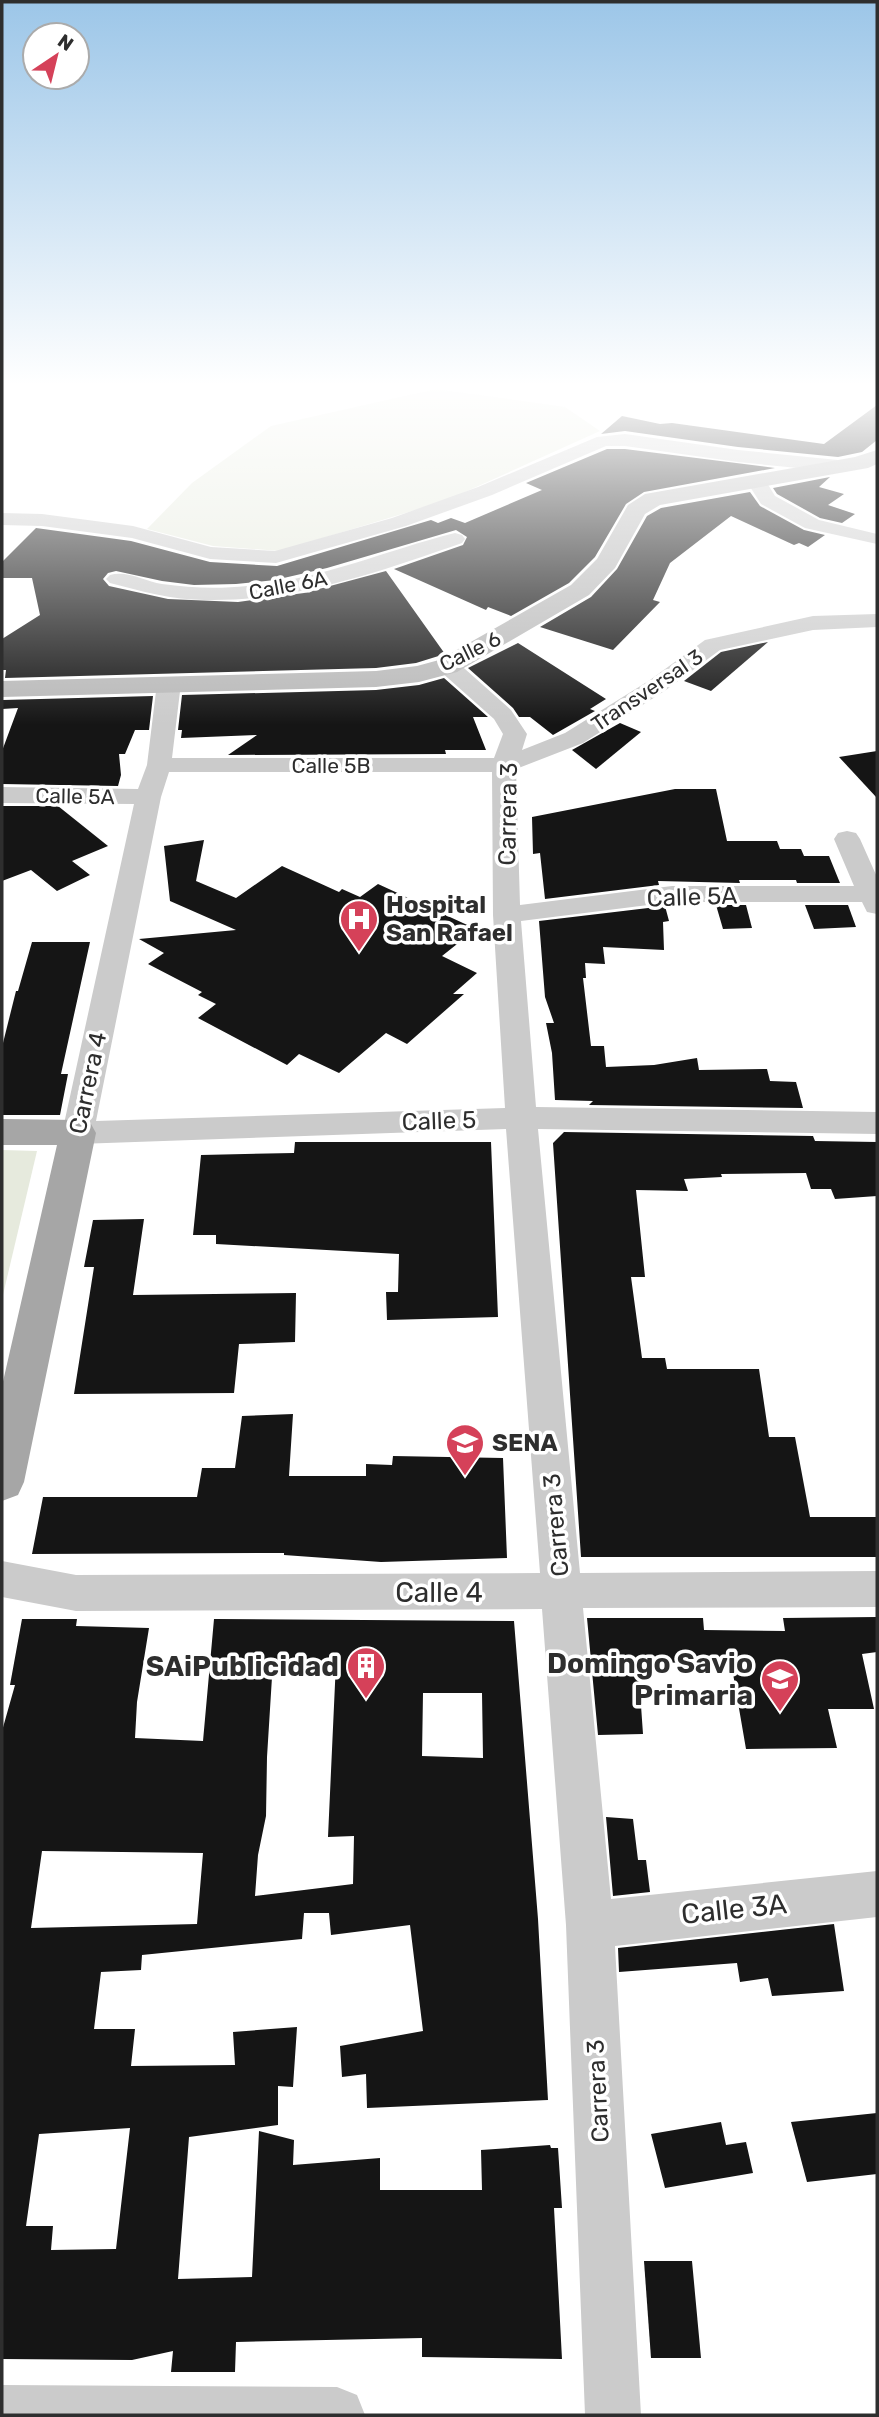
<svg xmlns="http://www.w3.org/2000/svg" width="879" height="2417" viewBox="0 0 879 2417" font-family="Rubik,sans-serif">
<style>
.green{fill:#e6eadd}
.building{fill:#151515;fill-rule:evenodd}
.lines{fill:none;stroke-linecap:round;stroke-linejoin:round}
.minor{fill:#cbcbcb;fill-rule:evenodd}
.secondary{fill:#b8b8b8;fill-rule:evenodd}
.primary{fill:#a6a6a6;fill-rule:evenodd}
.labels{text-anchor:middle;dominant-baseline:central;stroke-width:7;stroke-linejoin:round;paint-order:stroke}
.far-street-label{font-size:21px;fill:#2e2e2e;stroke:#fff}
.street-label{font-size:24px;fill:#2e2e2e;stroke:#fff}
.poi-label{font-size:24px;font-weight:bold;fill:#2e2e2e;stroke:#fff;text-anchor:start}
.near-street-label{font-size:28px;fill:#2e2e2e;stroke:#fff}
.near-poi-label{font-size:28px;font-weight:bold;fill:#2e2e2e;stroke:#fff;text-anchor:end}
</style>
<rect width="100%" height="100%" fill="#fff"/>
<!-- green -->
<g class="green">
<path d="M436,389L565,407L600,431L445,501L280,551L213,546L147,529L192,483L271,426Z"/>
<path d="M2,1150L37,1151L2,1299Z"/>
</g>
<!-- building -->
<g class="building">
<path d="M877,405V440L862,452L838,457L738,447L625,431L601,434L622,416L660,424L672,423L824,444Z"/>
<path d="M607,449H625L775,468L644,492L626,504L595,557L569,583L511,616L488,607L486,610L394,569L463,545L467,537L456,530L327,568L275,580L236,584L194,585L162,581L116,571L108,573L103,579L109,586L168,599L238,602L304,593L386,571L445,654L416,663L376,668L5,678L6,670H2V639L40,615L32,578H2V562L36,528L131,541L210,562L277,566L431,520L438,523L451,518L465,523L542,490L526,483Z"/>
<path d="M830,477L819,487L844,494L828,505L855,514L842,523L820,518L777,494L773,488Z"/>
<path d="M750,492L760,506L804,530L825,535L808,547L799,543L794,545L731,516L670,563L653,600L660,602L613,650L540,627L591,597L617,569L647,516L661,508Z"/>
<path d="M768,642L711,691L684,681L721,652Z"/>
<path d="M518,643L606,699L590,709L595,711L553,735L530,717H519L513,708L468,668Z"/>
<path d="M444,678L488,717H473L486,750H445L446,754L228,755L257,735L181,738L182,730H178L182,695L376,690L419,685Z"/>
<path d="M153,696L149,730H135L125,754H119L121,775L118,786L2,784V751L18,708L2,709L3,700Z"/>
<path d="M620,723L641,732L596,769L572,750Z"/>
<path d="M877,751V798L839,757Z"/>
<path d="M675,789H716L727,841H777L780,849H801L804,856H829L840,883H797L796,880H739L740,883L658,881L659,885L545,899L540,853L533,854L532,817Z"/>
<path d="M2,806H58L108,846L72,861L90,875L57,891L31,870L2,881Z"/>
<path d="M204,840L196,881L236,898L282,866L339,892L342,889L360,897L378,884L476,929L442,956L477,973L453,994H464L407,1044L386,1033L339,1073L299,1054L287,1065L198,1018L216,1004L198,995L202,992L148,964L164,953L139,939L236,930L170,901L164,846Z"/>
<path d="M716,905H746L752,928L723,929Z"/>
<path d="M805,905H848L856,927L814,929Z"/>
<path d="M665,906L669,921L663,922L664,950L603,947L605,964L585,963L586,978H583L591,1046H604L606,1067L654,1065L697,1058L699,1070L767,1069L770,1081L796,1082L803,1108L589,1105L593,1101L555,1100L552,1053L546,1023H554L545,997L539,921Z"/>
<path d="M32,942H90L61,1074H68L60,1115H2V1047L16,991H18Z"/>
<path d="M564,1132L813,1136L815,1141L877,1142V1196L835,1199L831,1189H811L806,1173L721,1174L722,1177L684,1179L688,1191L636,1190L645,1277H631L642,1358H665L667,1369H759L769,1437H795L810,1517H877V1557H581L553,1143Z"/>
<path d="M295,1142H491L498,1317L387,1320L386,1292H398L399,1254L216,1244V1235H193L201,1155L294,1153Z"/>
<path d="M144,1219L133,1295L296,1293L295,1342L239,1344L234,1393L74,1394L94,1267H84L93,1220Z"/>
<path d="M293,1414L289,1476H366V1464L392,1465L393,1456L503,1458L507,1558L381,1562L284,1555V1553L32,1554L43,1497H197L202,1468H235L242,1416Z"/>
<path d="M877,1617V1652L862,1654L874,1709H828L837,1748L746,1749L731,1662L638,1663L643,1734L598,1735L587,1618H703L704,1630L785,1631L783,1618Z"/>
<path d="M22,1619H77L76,1626L149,1628L137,1702L135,1738L203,1741L214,1619L514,1621L538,1919L548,2100L367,2108L366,2074L342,2077L340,2046L423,2031L410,1925L331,1935L329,1913H304L302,1939L142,1955L141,1970L101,1972L94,2029H135L131,2066L235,2065L233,2032L297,2027L293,2087L278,2086V2125L189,2137L178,2279L252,2277L259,2131L294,2140L293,2165L380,2158V2190H482L481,2150L550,2145L551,2148H558L562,2208H554L562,2359L422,2357V2338L236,2342L235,2372H171L173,2351L132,2360L2,2359V1731L15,1685H10ZM273,1661L336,1662L328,1837L354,1836L353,1884L255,1896L258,1855L266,1816L267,1757ZM423,1693H482L483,1758L422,1756ZM42,1851L203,1853L197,1924L31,1928ZM130,2128L116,2249L51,2250L53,2226H26L39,2134Z"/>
<path d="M606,1817L633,1819L638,1860H646L650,1892L613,1896Z"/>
<path d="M834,1924L844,1991L772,1996L768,1978L740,1982L737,1963L619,1972L618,1948Z"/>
<path d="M877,2113V2174L807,2182L791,2122Z"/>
<path d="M721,2122L726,2145L746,2142L753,2173L665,2188L651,2134Z"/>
<path d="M644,2261H692L701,2358H651Z"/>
</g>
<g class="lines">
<!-- minor -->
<g class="minor">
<path d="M625,434L738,450L838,460L847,466L838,472L738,462L625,446H606L492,495L406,526L276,563L210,559L132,538L42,526L2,525V513L42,514L133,526L211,547L275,551L392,518L478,487L597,437Z"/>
<path d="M757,476L764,478L775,496L819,520L877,534V544L805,528L761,504L747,482Z"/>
<path d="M455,533L462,535L465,539L462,543C379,572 294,602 205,600C172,600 141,591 110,583L106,579L110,575C126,570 145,581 162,584C190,588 219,589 247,586C324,579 383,551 455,533Z"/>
<path d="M877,614V627L813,630L720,650L666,690L583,743L516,769L520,905L672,886H854L834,839L838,833L847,831L856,833L860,839L877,877V914L867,912L862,902H672L521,921L536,1107L877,1112V1134L538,1129L580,1573L877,1571V1607L583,1608L611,1899L877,1871V1917L615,1946L641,2415H585L566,1925L542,1609L76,1611L2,1597V1561L76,1575L540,1573L506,1129L78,1144L67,1141L62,1133L134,804L2,803V787L138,789L147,765L157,683L161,678H177L181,683L172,758H494L503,734L494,719L440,671L437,666L440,661H456L511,710L527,734L522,750L565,733L650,680L705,640L813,616ZM169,772H492L493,915L505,1108L96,1121L161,797Z"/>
<path d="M2,2385L337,2387L357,2395L365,2415H2Z"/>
</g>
<!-- secondary -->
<path class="secondary" d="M877,450V464L868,468L660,505L645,514L615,568L589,595L457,672L419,682L376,687L2,697V681L376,671L417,666L439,660L571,585L597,559L628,505L645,494L855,457Z"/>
<!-- primary -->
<path class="primary" d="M2,1119L78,1120L91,1124L96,1133L24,1482L18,1495L2,1501V1386L57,1145H2Z"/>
</g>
<!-- sky -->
<linearGradient id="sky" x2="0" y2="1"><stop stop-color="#9cc6e8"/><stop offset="0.53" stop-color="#fff"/><stop offset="1" stop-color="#fff" stop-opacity="0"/></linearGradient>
<rect width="879" height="725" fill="url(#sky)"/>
<!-- icons -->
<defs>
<symbol id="hospital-pin" viewBox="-11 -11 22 30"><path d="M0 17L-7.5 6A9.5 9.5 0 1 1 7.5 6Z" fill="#d54159" stroke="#fff"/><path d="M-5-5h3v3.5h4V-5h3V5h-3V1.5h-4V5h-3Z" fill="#fff"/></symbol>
<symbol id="university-pin" viewBox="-11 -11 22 30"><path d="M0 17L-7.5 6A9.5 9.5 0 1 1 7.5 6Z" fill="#d54159" stroke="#fff"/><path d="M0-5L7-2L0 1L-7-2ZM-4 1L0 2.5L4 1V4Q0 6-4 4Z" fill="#fff"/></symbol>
<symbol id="building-pin" viewBox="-11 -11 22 30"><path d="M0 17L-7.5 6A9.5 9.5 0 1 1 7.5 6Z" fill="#d54159" stroke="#fff"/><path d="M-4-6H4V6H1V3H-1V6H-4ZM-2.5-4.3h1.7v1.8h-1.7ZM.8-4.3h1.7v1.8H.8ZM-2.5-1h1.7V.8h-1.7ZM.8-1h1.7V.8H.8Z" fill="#fff"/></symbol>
<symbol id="school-pin" viewBox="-11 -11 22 30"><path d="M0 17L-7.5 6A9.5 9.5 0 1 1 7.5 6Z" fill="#d54159" stroke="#fff"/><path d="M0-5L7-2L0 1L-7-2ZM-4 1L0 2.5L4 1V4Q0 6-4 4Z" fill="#fff"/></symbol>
</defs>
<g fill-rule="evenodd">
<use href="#hospital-pin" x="337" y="897" width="44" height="60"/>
<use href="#university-pin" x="443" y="1421" width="44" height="60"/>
<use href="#building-pin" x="344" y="1644" width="44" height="60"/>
<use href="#school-pin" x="758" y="1657" width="44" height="60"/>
</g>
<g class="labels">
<!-- far-street labels -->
<g class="far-street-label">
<text transform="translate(288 585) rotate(-11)">Calle 6A</text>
<text transform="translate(470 651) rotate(-26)">Calle 6</text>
<text transform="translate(647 690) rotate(-34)">Transversal 3</text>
<text x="331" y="765">Calle 5B</text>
<text transform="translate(75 796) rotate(1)">Calle 5A</text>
</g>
<!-- street labels -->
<g class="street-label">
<text transform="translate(508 814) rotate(-89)">Carrera 3</text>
<text transform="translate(692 897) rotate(-2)">Calle 5A</text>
<text transform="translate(88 1083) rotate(-78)">Carrera 4</text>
<text transform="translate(439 1121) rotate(-2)">Calle 5</text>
<text transform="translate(556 1525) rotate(-95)">Carrera 3</text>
<text transform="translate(598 2091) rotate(-93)">Carrera 3</text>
</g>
<!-- poi labels -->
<g class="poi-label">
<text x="386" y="905">Hospital<tspan x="386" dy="28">San Rafael</tspan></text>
<text x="492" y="1443">SENA</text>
</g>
<!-- near-street labels -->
<g class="near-street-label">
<text x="439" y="1592">Calle 4</text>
<text transform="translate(734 1909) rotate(-6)">Calle 3A</text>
</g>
<!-- near-poi labels -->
<g class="near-poi-label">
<text x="753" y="1663">Domingo Savio<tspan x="753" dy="32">Primaria</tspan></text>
<text x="339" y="1666">SAiPublicidad</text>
</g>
</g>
<!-- border -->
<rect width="879" height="2417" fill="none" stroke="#2e2e2e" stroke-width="7"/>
<!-- north arrow -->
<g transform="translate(56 56) rotate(35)"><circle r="33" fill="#ffffff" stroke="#ababab" stroke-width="2"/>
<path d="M0-5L12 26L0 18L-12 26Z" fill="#d54159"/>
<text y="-10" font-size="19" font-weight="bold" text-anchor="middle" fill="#2e2e2e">N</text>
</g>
</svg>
